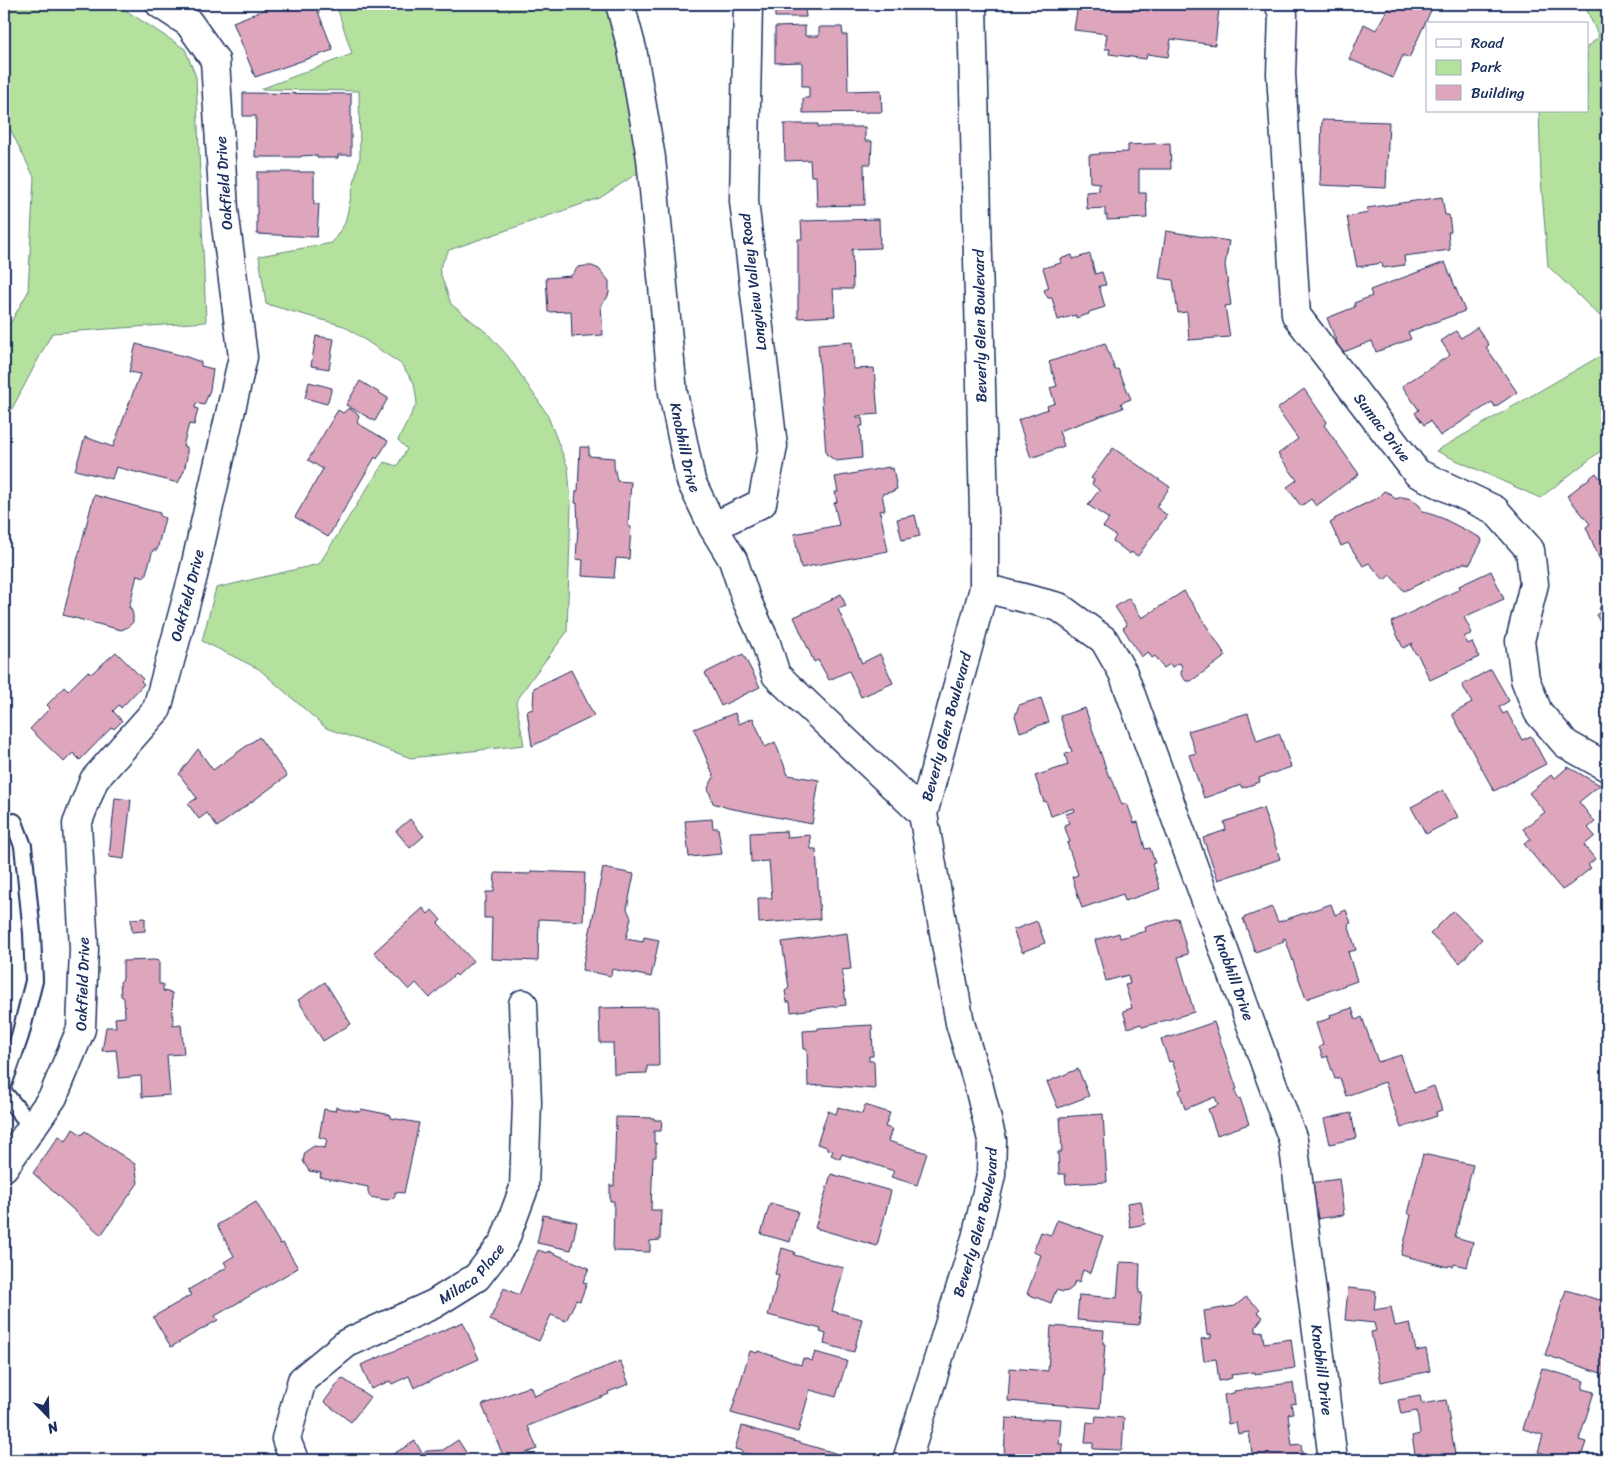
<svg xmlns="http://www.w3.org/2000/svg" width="1611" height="1464" viewBox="0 0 1611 1464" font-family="Sriracha,sans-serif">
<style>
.green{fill:#b5e19e;stroke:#68887e}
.building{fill:#dda6bd;stroke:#1b2f5e}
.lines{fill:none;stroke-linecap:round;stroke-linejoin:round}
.lane-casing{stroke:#1b2f5e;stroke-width:20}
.street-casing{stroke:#1b2f5e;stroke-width:31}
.secondary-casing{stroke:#1b2f5e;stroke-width:31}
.lane{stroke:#fff;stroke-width:16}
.street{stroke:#fff;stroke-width:28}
.secondary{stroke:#fff;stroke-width:28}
.labels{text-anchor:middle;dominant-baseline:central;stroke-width:5;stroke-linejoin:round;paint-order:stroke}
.street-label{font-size:15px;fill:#1b2f5e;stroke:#fff}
</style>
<rect width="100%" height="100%" fill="#fff"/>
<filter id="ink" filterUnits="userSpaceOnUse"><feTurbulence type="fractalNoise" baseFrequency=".02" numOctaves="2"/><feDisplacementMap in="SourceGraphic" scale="10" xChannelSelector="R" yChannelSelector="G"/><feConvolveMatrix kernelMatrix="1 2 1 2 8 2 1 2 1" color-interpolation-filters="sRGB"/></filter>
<g filter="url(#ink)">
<!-- green -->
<g class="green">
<path d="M4,4H116L185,49L196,77L206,322L52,333L4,424V334L28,292L34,177L4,117Z"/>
<path d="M336,4H613L645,168L600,198L449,250L439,269L451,304L487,333L508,356L547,414L568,468L571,504L567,632L532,678L516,702L524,745L411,758L326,728L259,669L202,641L216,588L319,564L384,462L397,466L407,449L398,440L417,403L414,383L401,364L344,326L266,304L259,256L332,243L345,223L360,157L359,91L261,89L352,54Z"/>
<path d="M1584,4H1607V323L1548,266L1541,179L1539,111H1587V47L1599,37Z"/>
<path d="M1607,352V446L1540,498L1436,451Z"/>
</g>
<!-- building -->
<g class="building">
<path d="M279,4H315L333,50L255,77L233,22Z"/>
<path d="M775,4H848V8H810L805,9L806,17H775Z"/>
<path d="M1078,4H1181L1219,9L1215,45L1171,39L1168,57L1147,54L1146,59L1109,54L1110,49H1105L1107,34L1074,30Z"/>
<path d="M1390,4H1434L1409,58L1403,55L1393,78L1349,59L1364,24L1376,30Z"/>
<path d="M805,26V36H819V27H842L843,35H847L848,91L881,90L882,112L803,113V98H809V86H802V62L775,63V27Z"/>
<path d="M243,93L351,94V155H338V158H317V155L301,156V157H255L256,116H243Z"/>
<path d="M1322,120L1389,122L1386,188L1320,185Z"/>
<path d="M784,124H818V127H865V141H872L871,164H864L865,205L817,206L816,176H811L810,160L785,161Z"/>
<path d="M1170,143L1171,169H1139V193H1146L1147,218L1107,220V215L1105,216V208L1087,209L1086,192L1099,191V183L1090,182L1089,155L1100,154L1099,153L1128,152V145Z"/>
<path d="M257,172H314V204H319L317,237L257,234Z"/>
<path d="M1442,197L1445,215H1449L1451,232H1448L1450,250L1404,256L1405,265L1383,268L1382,263L1357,267L1347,217L1368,213L1367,208Z"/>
<path d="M879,219L880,248L852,249L853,289H833L835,316L798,318V239H802L801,221Z"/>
<path d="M1166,231L1229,241L1225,265L1231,305L1225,306L1230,337L1189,340L1187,312L1178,313L1173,280L1159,278Z"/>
<path d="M1090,254L1095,274L1102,272L1106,285L1099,286L1105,307L1089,312V314L1076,318V315L1058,320L1052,298H1048L1046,295L1044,290L1049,288L1043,268L1061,263L1060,259L1072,255L1073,259Z"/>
<path d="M1445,262L1465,311L1408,332L1411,339L1376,352L1372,341L1341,353L1327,318L1355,307L1354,303L1372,296L1370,290Z"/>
<path d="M585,266H592L599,269L609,281V293L607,298L601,305L603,335L572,337L571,311L548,312L546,278L571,276L578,267Z"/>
<path d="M1477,327L1489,345L1486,347L1517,392L1495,407L1492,402L1440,436L1430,421L1424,425L1415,413L1419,410L1402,386L1450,355L1441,341L1456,331L1461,338Z"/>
<path d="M316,336L334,339L329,369L311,366Z"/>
<path d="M852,342L854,369L874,368L878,414L857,416V418H862L863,426H860L862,458L836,461L826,454L818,345Z"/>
<path d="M1105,343L1115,370L1118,369L1131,399L1121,403L1123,408L1059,431L1064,446L1031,458L1018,420L1048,409L1047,406L1055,403L1050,388L1057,386L1049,362Z"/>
<path d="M136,344L184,356L201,362V366L213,369L210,390L204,405L196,403L195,408L198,409L194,425L189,424L183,446L187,447V457L184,471L178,483L116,467L112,479L75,470L85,437L113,447L140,374L129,372Z"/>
<path d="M360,381L388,398L375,421L346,405Z"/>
<path d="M309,382L332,388L327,404L305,398Z"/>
<path d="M1304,389L1327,422L1324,425L1359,474L1316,506L1311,499L1301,506L1287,487L1297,480L1278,454L1298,439L1277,409Z"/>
<path d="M349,408L359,415L357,423L388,441L377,459L375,457L328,537L295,517L323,469L308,460L338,410L343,413Z"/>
<path d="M580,447H589V456L614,458V466L617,481L631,482L628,526L631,527L629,559L616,558L614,578L582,576L583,560L576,559L578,527L577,503H575L576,491H578Z"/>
<path d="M1113,448L1170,487L1156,507L1167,515L1138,556L1131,552L1130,554L1113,541L1116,536L1103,527L1109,519L1088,505L1099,490L1092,484L1094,480L1091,478Z"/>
<path d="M889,467V469L893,468L897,489L894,490L895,491L882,494L885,510L880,511L888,551L801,568L794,534L839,525L834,503L837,502L835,492H838L835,477Z"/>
<path d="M1596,473L1607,488V558L1600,560L1586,527L1590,524L1567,496Z"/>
<path d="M1384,491L1391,494L1395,499L1402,497L1412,499L1420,506L1422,511L1442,518L1481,538L1482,541L1470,564L1464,563L1404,591L1390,575L1384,580L1369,563L1363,566L1348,543L1341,546L1330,523L1335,520L1334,519L1377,498Z"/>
<path d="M94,495L160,513V516L165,518L157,550H153L145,577L137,575L129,608H131L133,615V622L128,627L121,630L63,615Z"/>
<path d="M915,515L920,536L902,540L897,519Z"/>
<path d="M1491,571L1504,599L1464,617L1472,633L1464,637L1468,644L1472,642L1479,657L1430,680L1418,655L1415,653L1411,646L1413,643L1403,648L1391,622L1460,589L1459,586Z"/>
<path d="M1184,591L1226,656L1191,681H1186L1181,675L1182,667L1180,663L1172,667L1170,664L1164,668L1155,656L1152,658L1148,652L1141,657L1123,628L1127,625L1115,607L1129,598L1142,618Z"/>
<path d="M841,594L846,606L838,609L862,663L880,654L893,683L861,697L849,671L829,680L818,660L814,662L794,617L832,600L831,599Z"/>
<path d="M1607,603V633L1596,615L1601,611L1599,608Z"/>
<path d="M116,652L143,679L141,681L144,684L121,708L119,705L113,711L122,721L114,729L112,727L80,760L73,753L64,762L30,729L50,708L47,705L64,687L68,691L88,671L91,674Z"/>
<path d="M743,654L760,687L721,706L705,673Z"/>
<path d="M1491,669L1509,701L1499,707L1503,714L1507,712L1522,740L1531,736L1546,764L1494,791L1452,714L1472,703L1462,685Z"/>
<path d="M571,670L594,716L532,746L527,711L533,709L534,688Z"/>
<path d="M1041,698L1049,722L1020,732L1015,716L1019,705Z"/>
<path d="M1085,708L1109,777L1111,776L1122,805L1127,803L1134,823L1138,822L1145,849L1150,848L1155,863L1152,864L1160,889L1125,901L1123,894L1082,908L1072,877L1078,875L1067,843L1070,842L1064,825L1069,823L1066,814L1075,811L1074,808L1051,816L1046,801L1044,802L1035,776L1068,765L1065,754L1072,752L1060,716Z"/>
<path d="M735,713L739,724L753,718L765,747L775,742L788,775L819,780L812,824L728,808L713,803L708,788L714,777L694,729Z"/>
<path d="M1248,713L1257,741L1279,733L1291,767L1259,778L1260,782L1242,788L1241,785L1204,798L1189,755L1196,753L1188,731Z"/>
<path d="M259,737L287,776L217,827L207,813L199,819L188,804L197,798L179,774L198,749L213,770Z"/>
<path d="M1568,767L1600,785L1579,802L1595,822L1588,828L1595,836L1584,845L1595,859L1588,865L1591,868L1570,885L1562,890L1524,844L1531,839L1523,829L1545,812L1529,793L1551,775L1554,779Z"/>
<path d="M1443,790L1458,817L1426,834L1411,807Z"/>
<path d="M115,798L131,800L124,859L109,857Z"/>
<path d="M1263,808L1280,859L1218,880L1203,838L1226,830L1224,822Z"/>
<path d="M410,819L424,836L410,848L396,831Z"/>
<path d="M712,819L713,828H718L722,854L689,857L685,821Z"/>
<path d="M786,831L787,837L810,835L811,849H816L820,919L759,923L758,898H772L769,861L751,862L750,833Z"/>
<path d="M603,868L634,874L627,909L631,918L626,939L643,942L644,937L659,940L651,977L612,969L611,976L582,970Z"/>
<path d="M531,871L585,873L583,921L539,919L538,961L491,959L492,918H484V902H486V892H494L495,873L531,874Z"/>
<path d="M1331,904L1335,915L1346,910L1351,923L1348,924L1356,950L1348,952L1357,981L1306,999L1285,938L1283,939L1284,942L1255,952L1243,918L1272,907L1278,922Z"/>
<path d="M423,908L428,914L432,910L441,920L438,923L473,961L457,976L455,974L430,998L416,983L409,990L374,952Z"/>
<path d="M1453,911L1482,939L1460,963L1430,934Z"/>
<path d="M145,918V931L132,932L131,919Z"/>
<path d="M1178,918L1188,954L1178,957L1194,1012L1143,1027L1141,1024L1128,1028L1123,1011L1132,1008L1125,985L1130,984L1128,975L1106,981L1095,940L1119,933L1120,938L1146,931L1145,927Z"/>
<path d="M1037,921L1045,943L1022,952L1013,930Z"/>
<path d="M847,933L851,969L842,970L846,1005L791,1012L790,1002H787L785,991L789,988L782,942Z"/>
<path d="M154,960L159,961V984H163V991L172,993L173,1025L181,1024L184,1054L167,1055L170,1095L142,1097L141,1076L119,1078L116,1050L102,1051L106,1027H116L115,1018L125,1017L124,998L121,996L120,982L123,979V961Z"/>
<path d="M325,982L351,1024L323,1041L298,1000Z"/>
<path d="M658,1007L659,1066H647V1073L614,1074L613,1043H600L599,1008Z"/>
<path d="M1352,1008L1356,1020L1362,1017L1378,1062L1401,1055L1414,1093L1434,1086L1442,1110L1436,1112L1437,1116L1401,1128L1385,1082L1346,1096L1340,1078L1335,1079L1327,1056L1323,1058L1319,1047L1323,1045L1316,1023L1331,1018L1330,1015Z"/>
<path d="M1214,1022L1237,1089L1235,1090L1238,1099L1240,1098L1249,1124L1217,1135L1208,1109L1218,1105L1215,1097L1185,1109L1179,1090L1182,1089L1172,1061L1169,1062L1161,1039L1170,1036L1171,1037Z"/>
<path d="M872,1025L873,1056H869V1061H874L875,1089L822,1085L808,1086L807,1049H804L803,1031L818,1030V1028Z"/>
<path d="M1078,1069L1089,1096L1058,1108L1047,1082Z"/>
<path d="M865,1105L890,1113L885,1127L892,1129L888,1141L927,1153L917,1185L891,1177L894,1171L842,1154L840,1159L831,1155L833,1151L827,1149V1147L817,1144L828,1111L836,1114L838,1107L862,1114Z"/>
<path d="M336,1107L360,1112L361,1109L391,1115V1118L419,1123L404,1193L395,1192V1197L387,1200L370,1197L368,1192V1187L320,1177L321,1173L309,1171L303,1161L305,1152L314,1146L325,1148L327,1139L319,1137L324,1109L335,1111Z"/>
<path d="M1351,1113L1356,1138L1330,1144L1324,1119Z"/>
<path d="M1103,1114L1107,1182L1066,1184L1065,1174H1059L1058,1152H1062L1060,1117Z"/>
<path d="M616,1117L654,1118V1120H662L661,1131H654V1143H656V1157H653L651,1210H661L660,1240L650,1241V1252L613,1251L614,1201H610V1185L614,1186Z"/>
<path d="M73,1129L82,1135L85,1131L135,1164L138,1183L101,1235L33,1173L59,1136L66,1141Z"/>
<path d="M1423,1154L1473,1165L1455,1237L1473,1242L1467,1267L1454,1264L1453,1267L1449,1265L1448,1267L1401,1255L1411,1215L1408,1214Z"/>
<path d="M831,1174L891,1191L877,1246L815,1228Z"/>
<path d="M1339,1179L1344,1215L1315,1219L1310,1183Z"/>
<path d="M1141,1201L1145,1224L1130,1227L1127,1203Z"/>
<path d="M256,1202L280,1244L283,1243L298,1268L215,1316L218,1320L171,1347L153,1317L191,1295L188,1290L227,1267L224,1262L234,1256L217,1225Z"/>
<path d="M770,1203L798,1211L790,1242L761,1234Z"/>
<path d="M543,1215L577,1222L571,1250L537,1243Z"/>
<path d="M1057,1220L1103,1236L1090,1273L1083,1270L1079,1283L1075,1281L1073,1287L1068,1291L1063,1292L1056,1290L1051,1303L1027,1294L1041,1255L1033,1252L1041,1232L1051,1235Z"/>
<path d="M782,1248L795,1252L794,1255L844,1268L832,1311L862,1319L854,1352L824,1344L826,1334L820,1332L821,1329L768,1315L779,1275L775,1274Z"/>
<path d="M538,1250L547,1253L548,1251L589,1268L583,1282L587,1283L580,1301L576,1300L566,1321L551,1315L539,1341L490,1320L504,1288L519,1295Z"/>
<path d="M1120,1262L1140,1263L1139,1293H1142L1139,1325L1077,1320L1079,1295L1117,1298Z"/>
<path d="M1348,1288L1376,1291L1374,1310L1391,1307L1395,1326L1410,1323L1416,1351L1426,1349L1430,1371L1381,1382L1371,1332L1376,1331L1374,1323L1345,1320Z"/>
<path d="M1566,1290L1599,1300L1607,1293V1375L1545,1355Z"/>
<path d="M1246,1297L1260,1309L1257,1312L1263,1317L1256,1326V1332L1262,1331L1264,1343L1291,1339L1295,1368L1255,1374V1372L1231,1375L1232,1378L1219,1381L1216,1359L1204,1361L1201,1339L1211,1338V1334L1207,1335L1204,1311L1235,1306Z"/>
<path d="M463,1322L479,1359L414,1388L409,1376L392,1384L390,1381L371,1389L361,1365Z"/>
<path d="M1051,1326L1104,1330L1103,1344H1105L1100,1408L1008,1401L1010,1368L1048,1371Z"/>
<path d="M750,1351L757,1353L758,1351L801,1365L803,1358L812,1361L815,1352L847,1361L836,1397L810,1390L798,1432L731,1413Z"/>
<path d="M620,1361L629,1384L608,1392L609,1394L528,1426L537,1449L505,1460L482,1405L530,1386L534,1396Z"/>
<path d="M1542,1368L1584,1381L1582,1389L1594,1392L1579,1440L1586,1442L1580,1460H1541L1543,1453L1538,1452L1543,1435L1523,1429Z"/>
<path d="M342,1378L370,1397L351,1422L324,1402Z"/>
<path d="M1289,1383H1293L1296,1403L1291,1404L1293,1413L1288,1414L1292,1445L1301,1444L1303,1460H1253L1249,1432L1238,1434L1236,1422L1228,1424L1224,1395L1234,1393V1391Z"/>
<path d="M1420,1396L1422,1404L1446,1400L1456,1460H1416L1412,1436L1420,1434L1417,1411L1401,1414L1398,1400Z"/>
<path d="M1096,1416L1124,1418L1122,1450L1093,1449V1443H1085L1087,1422L1095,1423Z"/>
<path d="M1006,1418L1043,1420V1418L1061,1419L1059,1444H1063L1062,1460H1001V1456H1004Z"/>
<path d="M742,1426L835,1453L833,1460H764L765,1457L742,1453V1451L735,1449Z"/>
<path d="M458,1440L471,1460H383L415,1441L422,1453L427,1451L443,1450Z"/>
</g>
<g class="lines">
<defs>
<g id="lane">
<path d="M4,1082L20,1036L34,981L32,933L23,846L14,822"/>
<path d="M4,1093L32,1127"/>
</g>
<g id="street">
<path id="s1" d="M620,4L632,49L651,158L673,393L691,481L713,527L733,560L746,599L766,643L776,675L923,814"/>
<path id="s2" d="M1279,4L1283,14L1281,74L1296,315L1417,473L1495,510L1530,550L1534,584L1520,641L1525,679L1538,712L1566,744L1607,767"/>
<path d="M713,527L762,503L773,446L744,201L748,4"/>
<path id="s3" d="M984,588L1059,607L1104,640L1123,673L1293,1140L1333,1460"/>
<path id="s4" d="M4,1167L53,1097L81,1029L84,949L77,824L94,780L157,709L193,576L243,357L224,210L215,60L189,23L160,4"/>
<path id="s5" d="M294,1460L286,1439L302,1380L347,1343L434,1304L477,1277L504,1242L524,1188L527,1102L523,1004"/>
</g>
<g id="secondary">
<path id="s6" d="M907,1460L976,1238L991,1175L992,1140L979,1087L960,1023L923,814L984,588V513L972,4"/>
</g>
</defs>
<!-- lane casing -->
<use href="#lane" class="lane-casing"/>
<!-- street casing -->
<use href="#street" class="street-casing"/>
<!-- secondary casing -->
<use href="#secondary" class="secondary-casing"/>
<!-- lane -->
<use href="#lane" class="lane"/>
<!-- street -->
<use href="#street" class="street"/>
<!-- secondary -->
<use href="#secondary" class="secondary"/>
</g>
</g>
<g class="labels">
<!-- street labels -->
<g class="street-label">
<text transform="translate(224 183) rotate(-94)">Oakfield Drive</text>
<text transform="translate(753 282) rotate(-97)">Longview Valley Road</text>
<text transform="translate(980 326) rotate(-91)">Beverly Glen Boulevard</text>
<text stroke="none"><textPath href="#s2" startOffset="454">Sumac Drive</textPath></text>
<text stroke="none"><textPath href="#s1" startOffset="449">Knobhill Drive</textPath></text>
<text stroke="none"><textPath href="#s4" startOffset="624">Oakfield Drive</textPath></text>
<text stroke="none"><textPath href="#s6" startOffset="756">Beverly Glen Boulevard</textPath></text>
<text stroke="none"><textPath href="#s3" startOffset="495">Knobhill Drive</textPath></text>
<text stroke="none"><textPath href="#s4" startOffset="204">Oakfield Drive</textPath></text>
<text stroke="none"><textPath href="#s6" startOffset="248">Beverly Glen Boulevard</textPath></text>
<text stroke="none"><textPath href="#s5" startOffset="286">Milaca Place</textPath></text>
<text stroke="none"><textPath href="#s3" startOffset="900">Knobhill Drive</textPath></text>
</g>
</g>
<!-- margin -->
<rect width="1611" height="1464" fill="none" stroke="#fff" stroke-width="20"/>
<rect x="10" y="10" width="1591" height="1444" fill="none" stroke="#1b2f5e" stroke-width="2" filter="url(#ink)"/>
<!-- legend -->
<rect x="1426" y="22" width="162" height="90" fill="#ffffff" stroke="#a4acbf"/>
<rect x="1436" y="39" width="25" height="8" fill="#ffffff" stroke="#a4acbf"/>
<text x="1471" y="48" font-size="15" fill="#1b2f5e">Road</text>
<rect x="1436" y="60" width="25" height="15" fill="#b5e19e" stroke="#a4acbf"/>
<text x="1471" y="72" font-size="15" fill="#1b2f5e">Park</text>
<rect x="1436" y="85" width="25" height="15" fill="#dda6bd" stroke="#a4acbf"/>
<text x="1471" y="98" font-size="15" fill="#1b2f5e">Building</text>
<!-- north arrow -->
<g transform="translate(48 1416) rotate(157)" stroke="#ffffff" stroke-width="4" paint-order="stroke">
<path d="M0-4L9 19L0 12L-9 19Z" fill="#1b2f5e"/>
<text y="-8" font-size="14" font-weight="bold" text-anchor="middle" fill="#1b2f5e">N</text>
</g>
</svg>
